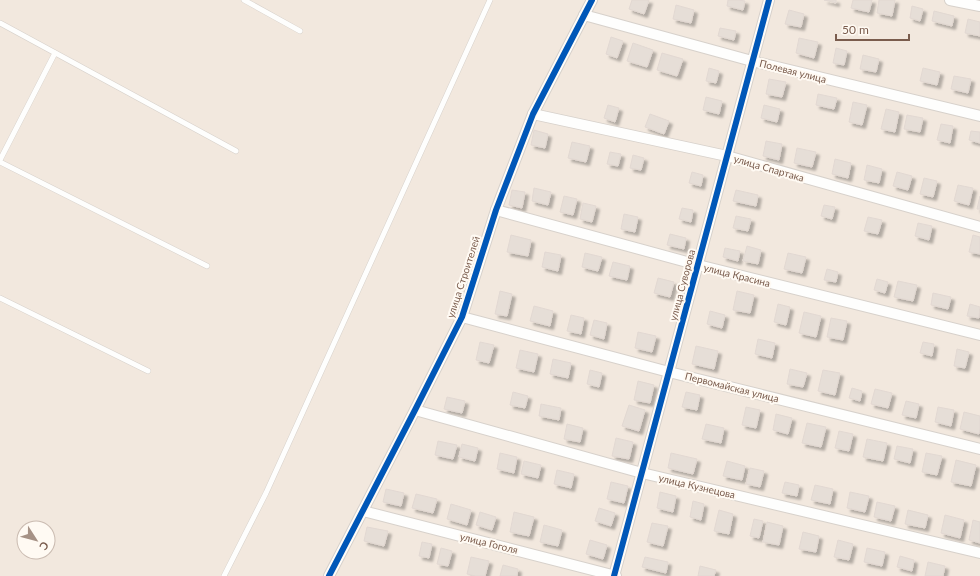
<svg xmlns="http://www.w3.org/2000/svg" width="980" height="576" viewBox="0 0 980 576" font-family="Lato,sans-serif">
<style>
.residential{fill:#f2e8de;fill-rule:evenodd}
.building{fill:#e6ded7;stroke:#e2d8d2;filter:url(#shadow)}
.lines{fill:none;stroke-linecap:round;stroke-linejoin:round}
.lane-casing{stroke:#d7d1cb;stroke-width:6}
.street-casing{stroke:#d7d1cb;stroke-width:12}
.lane{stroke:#fefefd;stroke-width:5}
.street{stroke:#fefefd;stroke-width:10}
.cycleway-casing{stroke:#fffaf3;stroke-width:8}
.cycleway{stroke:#0057b8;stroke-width:6}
.labels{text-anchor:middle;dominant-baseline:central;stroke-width:4;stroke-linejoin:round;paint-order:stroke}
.street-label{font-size:10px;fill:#7a5c4d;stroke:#fffaf3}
</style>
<defs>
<filter id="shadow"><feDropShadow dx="3.5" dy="3.5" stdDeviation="1" flood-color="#0004"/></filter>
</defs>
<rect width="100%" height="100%" fill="#f9f5f0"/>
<!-- residential -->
<path class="residential" d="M0,0H980V576H0ZM24,528H48V552H24Z"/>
<!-- building -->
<g class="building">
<path d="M632,0H649L644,14L629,9Z"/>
<path d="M728,0H739L745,1L743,10L727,6Z"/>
<path d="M824,0H836V3Z"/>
<path d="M853,0H872L869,12L851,8Z"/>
<path d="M879,0H895L892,16L877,13Z"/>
<path d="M676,5L694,10L691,23L673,19Z"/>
<path d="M912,6L923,9L920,21L910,18Z"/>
<path d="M789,10L804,14L801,27L785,24Z"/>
<path d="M934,11L954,16L952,26L932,21Z"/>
<path d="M968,19L980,22V36L965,33Z"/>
<path d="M720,28L736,31L734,40L718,36Z"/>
<path d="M611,37L623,41L617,58L606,54Z"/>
<path d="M799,38L818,42L814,58L796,53Z"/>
<path d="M633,43L653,50L647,67L627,61Z"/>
<path d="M836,48L847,51L844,65L833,63Z"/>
<path d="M662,53L683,59L677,76L657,70Z"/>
<path d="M863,55L879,59L876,72L860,69Z"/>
<path d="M709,68L719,71L716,83L706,81Z"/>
<path d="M923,68L940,72L937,85L920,81Z"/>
<path d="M954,76L971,79L968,93L951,89Z"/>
<path d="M769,79L786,82L782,97L766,94Z"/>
<path d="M818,94L837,98L834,109L816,105Z"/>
<path d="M706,97L722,101L719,114L703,110Z"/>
<path d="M853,102L867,105L862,125L849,122Z"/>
<path d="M608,105L619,108L615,122L604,118Z"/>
<path d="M764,105L780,109L777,122L761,118Z"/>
<path d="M886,109L899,112L895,132L881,129Z"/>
<path d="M650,114L669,121L664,134L645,127Z"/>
<path d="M907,115L923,118L920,132L904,129Z"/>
<path d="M941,124L953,126L950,143L937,140Z"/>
<path d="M534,130L548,134L545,148L531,145Z"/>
<path d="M971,131L980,132V143L969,140Z"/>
<path d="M766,141L782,144L779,160L763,156Z"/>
<path d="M572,142L590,146L586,162L568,158Z"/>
<path d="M797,148L816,152L812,167L794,163Z"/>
<path d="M610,152L621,154L618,166L607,164Z"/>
<path d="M633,155L644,158L641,170L630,168Z"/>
<path d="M835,159L851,163L848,178L832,174Z"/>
<path d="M867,165L882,169L879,183L864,180Z"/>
<path d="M692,172L703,175L701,186L689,183Z"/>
<path d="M897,172L912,176L908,190L893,186Z"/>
<path d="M924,178L937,181L933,197L920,194Z"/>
<path d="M958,185L973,188L969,205L954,201Z"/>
<path d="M534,188L551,192L548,205L532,201Z"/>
<path d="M512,190L525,192L522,208L509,205Z"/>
<path d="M736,190L758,195L756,206L733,201Z"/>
<path d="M564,196L577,199L573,215L560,212Z"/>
<path d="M980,196V209H977Z"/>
<path d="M583,203L596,206L592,222L580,219Z"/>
<path d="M824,205L835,207L832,219L821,216Z"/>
<path d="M682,208L693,210L691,222L679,219Z"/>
<path d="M624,214L638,217L635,232L621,229Z"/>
<path d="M736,216L751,219L748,231L733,228Z"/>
<path d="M868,217L882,220L878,234L864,231Z"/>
<path d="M918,223L932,226L929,240L915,236Z"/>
<path d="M670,234L686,238L684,249L667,245Z"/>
<path d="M511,235L531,240L528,256L507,252Z"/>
<path d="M973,235L980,237V254L969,252Z"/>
<path d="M747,246L761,250L758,264L743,261Z"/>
<path d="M725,248L740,251L738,261L723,257Z"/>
<path d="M545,252L561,255L558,271L542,267Z"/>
<path d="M585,253L602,257L598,271L582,267Z"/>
<path d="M788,253L806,257L802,273L784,269Z"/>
<path d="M613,262L630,266L627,280L609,276Z"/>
<path d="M827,269L838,272L836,282L824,280Z"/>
<path d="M658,278L674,282L670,297L654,293Z"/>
<path d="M877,279L888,282L885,293L874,290Z"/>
<path d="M898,281L917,285L913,301L894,297Z"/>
<path d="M500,291L512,294L507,316L495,314Z"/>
<path d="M737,291L754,295L750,313L733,310Z"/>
<path d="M933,293L951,297L948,309L931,305Z"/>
<path d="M778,304L790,307L786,325L774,322Z"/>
<path d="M970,304L980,307L979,318L967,316Z"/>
<path d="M534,306L553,311L550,326L530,321Z"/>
<path d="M710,311L725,315L722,328L707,324Z"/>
<path d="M804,312L821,316L816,337L799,333Z"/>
<path d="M571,315L584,318L581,334L567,331Z"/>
<path d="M831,318L847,321L843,340L827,337Z"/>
<path d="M594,320L607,323L604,339L590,335Z"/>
<path d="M638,332L656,336L652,352L635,348Z"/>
<path d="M758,339L775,343L772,358L755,354Z"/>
<path d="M480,342L494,345L489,363L476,360Z"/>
<path d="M923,342L934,344L932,356L920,353Z"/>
<path d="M696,346L718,351L714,369L692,364Z"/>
<path d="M957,349L969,352L965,368L954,366Z"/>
<path d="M520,350L538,354L534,372L516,368Z"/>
<path d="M553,359L571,363L568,378L550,374Z"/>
<path d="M790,369L807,373L803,387L787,384Z"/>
<path d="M590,370L602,373L599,387L587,384Z"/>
<path d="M823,370L840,373L835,395L818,391Z"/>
<path d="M638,381L654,385L650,403L634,400Z"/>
<path d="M852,388L862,391L860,401L849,398Z"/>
<path d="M875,389L892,393L888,408L871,404Z"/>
<path d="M513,392L528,396L525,408L510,405Z"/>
<path d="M686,392L700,395L697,410L682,407Z"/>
<path d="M447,397L465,401L462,413L444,409Z"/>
<path d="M906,401L919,404L916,418L902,415Z"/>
<path d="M541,404L561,408L559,420L539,416Z"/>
<path d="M629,405L645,410L639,431L622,426Z"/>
<path d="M746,407L760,410L756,428L742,425Z"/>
<path d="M938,407L954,410L951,426L935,422Z"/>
<path d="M964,412L980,416V429L979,434L960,429Z"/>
<path d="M776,414L792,418L788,434L773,430Z"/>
<path d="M807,423L826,427L821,447L802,443Z"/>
<path d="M567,424L583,428L580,442L564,439Z"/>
<path d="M706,424L724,428L721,443L702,439Z"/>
<path d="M839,431L853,434L849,451L835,448Z"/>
<path d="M616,438L633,442L629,459L612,456Z"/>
<path d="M867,439L887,443L883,461L863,457Z"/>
<path d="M438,441L457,445L453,459L435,455Z"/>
<path d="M462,444L478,448L475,461L459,457Z"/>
<path d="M897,446L913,449L910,463L894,459Z"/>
<path d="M500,453L517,457L514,473L497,469Z"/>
<path d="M671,453L697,459L693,474L668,468Z"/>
<path d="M926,453L942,456L937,475L922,472Z"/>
<path d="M956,460L976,465L971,486L951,482Z"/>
<path d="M524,461L541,465L538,478L521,474Z"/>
<path d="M727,461L745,466L742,480L723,476Z"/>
<path d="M750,468L764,471L760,487L746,484Z"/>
<path d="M557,470L574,474L571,488L554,484Z"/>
<path d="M611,482L628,486L624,503L607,499Z"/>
<path d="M785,482L799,485L797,496L782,493Z"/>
<path d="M815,485L833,489L830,504L811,500Z"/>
<path d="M386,489L404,493L401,506L383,502Z"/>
<path d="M660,492L676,496L673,512L657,508Z"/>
<path d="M850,492L869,496L865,512L847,508Z"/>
<path d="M416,494L437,499L433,513L412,508Z"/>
<path d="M693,501L704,504L701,520L690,517Z"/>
<path d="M877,502L895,506L891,521L874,517Z"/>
<path d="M451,504L471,510L467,525L447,519Z"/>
<path d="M599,508L615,513L611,526L595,521Z"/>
<path d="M719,510L733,514L729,534L714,531Z"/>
<path d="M908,510L928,515L925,528L905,524Z"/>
<path d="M480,512L496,517L492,530L476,525Z"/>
<path d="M514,512L534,517L529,536L510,532Z"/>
<path d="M945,515L964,520L960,538L941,533Z"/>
<path d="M754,519L763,521L759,538L750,536Z"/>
<path d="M973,520L980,522V543L969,540Z"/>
<path d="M767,522L783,526L779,545L763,542Z"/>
<path d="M652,523L668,526L663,546L647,542Z"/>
<path d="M544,525L562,530L558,546L540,542Z"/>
<path d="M367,527L388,531L384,546L364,541Z"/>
<path d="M803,532L819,536L816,552L799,549Z"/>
<path d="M590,540L607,545L603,559L586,554Z"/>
<path d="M838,540L853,544L849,560L834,557Z"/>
<path d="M422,542L432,544L429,558L419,556Z"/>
<path d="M441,548L452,551L448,566L437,564Z"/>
<path d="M867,548L885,552L882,566L864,562Z"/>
<path d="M900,556L914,560L912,571L897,567Z"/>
<path d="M471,557L489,561L485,576H475L467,574Z"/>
<path d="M645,557L668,562L666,573L642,567Z"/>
<path d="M928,562L945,566L943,576H925Z"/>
<path d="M503,565L518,569L517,576H500Z"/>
<path d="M700,566L716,570L714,576H698Z"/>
</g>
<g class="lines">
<defs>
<g id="lane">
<path d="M244,0L300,31"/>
<path d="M0,23L236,151"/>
<path d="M0,160L55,53"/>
<path d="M0,162L207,266"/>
<path d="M0,298L148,371"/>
<path d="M224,576L266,493L490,0"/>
</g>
<g id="street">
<path d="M950,0L980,6"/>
<path d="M584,15L752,61L980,116"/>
<path d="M533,114L727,156L980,227"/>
<path d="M496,210L698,265L980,335"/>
<path d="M462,317L669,372L980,449"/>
<path d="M415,410L642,473L980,553"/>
<path d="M363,511L616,576"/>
<path d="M329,576L415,410L462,317L496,210L533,114L592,0"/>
<path d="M614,576L769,0"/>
</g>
</defs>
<!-- lane casing -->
<use href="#lane" class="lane-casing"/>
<!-- street casing -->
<use href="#street" class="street-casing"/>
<!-- lane -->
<use href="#lane" class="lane"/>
<!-- street -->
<use href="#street" class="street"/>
<defs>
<g id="cycleway">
<path d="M329,576L415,410L462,317L496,210L533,114L592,0"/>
<path d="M614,576L769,0"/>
</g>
</defs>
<!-- cycleway casing -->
<use href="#cycleway" class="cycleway-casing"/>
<!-- cycleway -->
<use href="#cycleway" class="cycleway"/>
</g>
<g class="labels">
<!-- street labels -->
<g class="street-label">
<text transform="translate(793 71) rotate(14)">Полевая улица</text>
<text transform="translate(769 168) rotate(16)">улица Спартака</text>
<text transform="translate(737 275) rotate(14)">улица Красина</text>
<text transform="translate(463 277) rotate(-72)">улица Строителей</text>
<text transform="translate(682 285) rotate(-75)">улица Суворова</text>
<text transform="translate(732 387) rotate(14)">Первомайская улица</text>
<text transform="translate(697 486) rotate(13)">улица Кузнецова</text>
<text transform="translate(489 543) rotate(14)">улица Гоголя</text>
</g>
</g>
<!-- north arrow -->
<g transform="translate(36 540) rotate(126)"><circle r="19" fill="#fffaf3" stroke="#cabbb1"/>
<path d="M0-3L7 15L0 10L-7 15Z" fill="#a69286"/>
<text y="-6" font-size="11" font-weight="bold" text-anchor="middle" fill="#7a5c4d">С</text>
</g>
<!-- scale -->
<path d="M836 34v6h73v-6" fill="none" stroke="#7a5c4d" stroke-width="2"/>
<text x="842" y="34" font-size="12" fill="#7a5c4d" stroke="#fffaf3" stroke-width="3" paint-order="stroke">50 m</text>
</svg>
